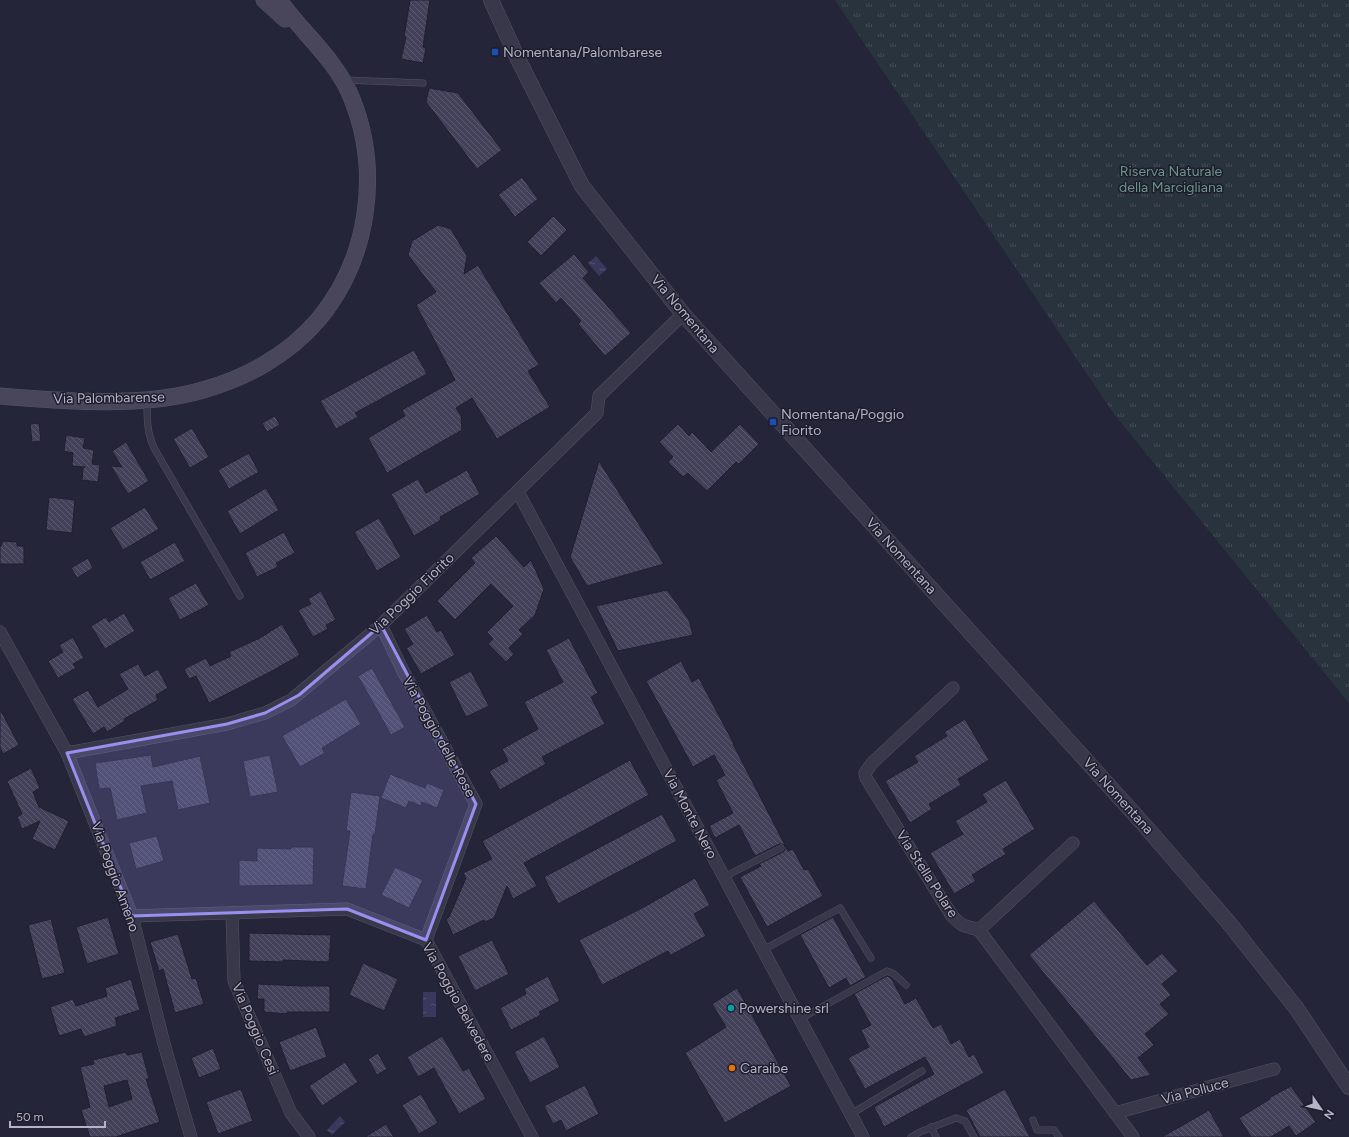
<svg xmlns="http://www.w3.org/2000/svg" width="1349" height="1137" viewBox="0 0 1349 1137" font-family="Figtree,sans-serif">
<style>
.park{fill:url(#park-tufts)}
.water{fill:url(#water-ripples)}
.building{fill:url(#building-back-hatch);stroke:#201f30;fill-rule:evenodd}
.lines{fill:none;stroke-linecap:round;stroke-linejoin:round}
.service-casing{stroke:#545365;stroke-width:7}
.minor-casing{stroke:#545365;stroke-width:13}
.tertiary-casing{stroke:#545365;stroke-width:16}
.secondary-casing{stroke:#545365;stroke-width:17}
.service{stroke:#39384a;stroke-width:6}
.minor{stroke:#39384a;stroke-width:12}
.tertiary{stroke:#39384a;stroke-width:15}
.secondary{stroke:#49465c;stroke-width:16}
.marked{fill:#9890ee;fill-opacity:0.2;stroke:#9890ee;stroke-width:3;stroke-linejoin:round}
.transit-dot{fill:#1a4fb4;stroke:#1e1d2e;stroke-width:1.5}
.culture-dot{fill:#0f9aa8;stroke:#1e1d2e;stroke-width:1.5}
.food-dot{fill:#e8710a;stroke:#1e1d2e;stroke-width:1.5}
.labels{text-anchor:middle;dominant-baseline:central;stroke-width:3;stroke-linejoin:round;paint-order:stroke}
.poi-label{font-size:14px;fill:#b5b3c5;stroke:#1e1d2e;text-anchor:start}
.park-label{font-size:14px;fill:#6c9488;stroke:#1e1d2e}
.street-label{font-size:14px;fill:#b5b3c5;stroke:#1e1d2e}
</style>
<defs>
<pattern id="park-tufts" width="24" height="20" patternUnits="userSpaceOnUse"><rect width="24" height="20" fill="#29333d"/><path d="M3 7l-1-3M5 7V3M7 7l1-3M15 17l-1-3M17 17v-4M19 17l1-3" fill="none" stroke="#464e58"/></pattern>
<pattern id="water-ripples" width="26" height="14" patternUnits="userSpaceOnUse"><rect width="26" height="14" fill="#3a385d"/><path d="M2 4q2-2 4 0t4 0M15 11q2-2 4 0t4 0" fill="none" stroke="#545273"/></pattern>
<pattern id="building-back-hatch" width="6" height="6" patternUnits="userSpaceOnUse"><rect width="6" height="6" fill="#424159"/><path d="M-1 5l2 2M0 0l6 6M5-1l2 2" fill="none" stroke="#5b5a6f"/></pattern>
</defs>
<rect width="100%" height="100%" fill="#252539"/>
<!-- park -->
<path class="park" d="M835,0H1349V703L1114,414Z"/>
<!-- water -->
<g class="water">
<path d="M596,256L607,269L599,276L588,263Z"/>
<rect x="423" y="992" width="13" height="25"/>
<path d="M340,1116L345,1122L332,1135L327,1130Z"/>
</g>
<!-- building -->
<g class="building">
<path d="M410,0H430L423,47L426,48L423,63L401,59L406,37H404Z"/>
<path d="M429,88L458,93L502,150L477,169L426,102Z"/>
<path d="M522,177L538,199L515,217L498,195Z"/>
<path d="M553,216L567,230L541,256L527,242Z"/>
<path d="M438,225L451,229L467,256L464,274L478,265L539,365L528,371L550,407L497,439L472,398L456,408L461,416L462,430L387,473L368,438L405,416L402,410L455,380L416,305L436,292L408,255L412,241Z"/>
<path d="M574,254L589,272L583,278L631,333L605,356L578,324L581,321L561,298L556,303L539,283Z"/>
<path d="M414,350L427,374L355,413L358,417L336,429L320,401Z"/>
<path d="M275,416L280,425L267,432L262,423Z"/>
<path d="M39,423L41,441L32,442L30,424Z"/>
<path d="M678,424L689,436L692,432L711,452L740,424L759,444L739,464L736,462L707,491L688,473L683,477L668,462L673,457L659,442Z"/>
<path d="M192,428L209,457L190,468L173,439Z"/>
<path d="M66,435L85,438L83,448L94,450L92,464L100,465L98,482L82,480L83,468L85,467L72,466L73,453L64,451Z"/>
<path d="M126,442L149,481L128,494L111,466L122,467L112,451Z"/>
<path d="M249,453L259,472L229,489L218,470Z"/>
<path d="M599,461L664,564L587,586L570,557Z"/>
<path d="M467,470L480,494L440,517L441,520L414,536L391,494L418,479L426,493Z"/>
<path d="M266,488L279,510L240,534L227,511Z"/>
<path d="M49,497L75,500L72,533L46,530Z"/>
<path d="M145,507L159,529L123,550L110,528Z"/>
<path d="M379,518L401,557L377,571L354,532Z"/>
<path d="M284,532L295,553L276,563L278,567L257,577L245,553Z"/>
<path d="M496,536L524,567L531,560L544,589L535,615L519,630L523,634L509,648L514,654L506,662L488,644L493,639L487,632L513,606L491,584L455,620L437,601L475,563L471,558Z"/>
<path d="M3,541L17,542V546H24V564H0V546H1Z"/>
<path d="M175,542L185,561L150,580L140,562Z"/>
<path d="M88,558L93,568L77,578L71,568Z"/>
<path d="M196,583L209,605L180,620L168,598Z"/>
<path d="M667,590L689,620L693,635L618,651L596,606Z"/>
<path d="M321,591L336,620L326,625L328,629L313,637L298,610L311,604L308,599Z"/>
<path d="M124,613L135,631L105,649L91,626L106,617L109,622Z"/>
<path d="M427,615L437,632L441,630L455,655L421,674L406,648L413,644L404,629Z"/>
<path d="M282,624L300,655L272,671L209,703L196,676L189,679L184,669L206,658L210,666L231,656L229,652L260,638Z"/>
<path d="M73,637L84,658L73,664L76,668L58,678L48,661L63,652L59,645Z"/>
<path d="M569,638L598,693L591,697L605,724L542,757L546,764L500,790L489,771L508,761L502,749L538,729L524,702L563,682L546,650Z"/>
<path d="M681,661L692,682L699,678L734,744H733L788,851L793,849L804,870L808,869L823,896L767,927L740,877L761,866L759,864L783,852L785,850V846L783,844H779L755,856L739,825L715,838L709,826L733,813L716,780L725,775L714,755L693,767L646,681Z"/>
<path d="M138,664L145,676L158,669L168,688L156,695L158,700L124,719L125,721L107,732L104,727L93,734L72,699L88,690L98,707L128,689L119,674Z"/>
<path d="M372,668L405,727L391,735L358,676Z"/>
<path d="M471,671L489,706L466,717L449,682Z"/>
<path d="M346,699L361,724L322,748L325,753L300,767L282,736Z"/>
<path d="M0,709L19,745L3,754L0,748Z"/>
<path d="M965,719L989,760L958,779L961,785L929,804L932,809L910,823L885,781L918,762L914,756L947,736L944,732Z"/>
<path d="M151,755L153,767L200,756L210,803L178,810L172,781L141,786L147,813L117,820L110,788L99,789L95,763Z"/>
<path d="M270,755L278,792L250,797L243,761Z"/>
<path d="M630,760L649,795L524,863L537,886L513,899L507,886L494,918L485,922L484,920L453,935L446,919L449,917L466,878L463,873L492,859L482,841Z"/>
<path d="M31,768L40,788L33,792L39,807L69,821L55,850L32,839L40,821L22,829L17,817L22,814L7,781Z"/>
<path d="M390,774L425,788L427,783L444,790L437,808L422,802L421,806L409,801L406,808L381,798Z"/>
<path d="M1006,780L1035,829L1003,849L1006,854L972,875L976,881L954,894L930,853L963,834L955,821L987,802L982,794Z"/>
<path d="M351,792L380,796L375,834H373L366,889L342,886L350,831H346Z"/>
<path d="M662,814L677,841L558,904L544,877Z"/>
<path d="M157,836L164,861L136,869L129,843Z"/>
<path d="M291,847H314L313,885L239,886V860L257,861V848L291,849Z"/>
<path d="M395,867L423,880L409,908L381,895Z"/>
<path d="M695,878L710,905L694,914L706,936L671,955L668,951L602,985L579,940L644,907Z"/>
<path d="M1094,901L1147,965L1162,953L1178,971L1162,984L1171,995L1160,1004L1169,1014L1145,1034L1154,1045L1138,1058L1151,1075L1131,1080L1029,955Z"/>
<path d="M108,917L119,954L87,964L76,927Z"/>
<path d="M833,917L866,977L850,986L846,978L829,988L800,935Z"/>
<path d="M51,919L65,973L42,979L28,925Z"/>
<path d="M249,933L331,935L329,962L283,960V962L249,961Z"/>
<path d="M178,934L192,979L196,978L204,1004L175,1013L163,969L159,971L150,942Z"/>
<path d="M492,940L509,974L475,991L458,956Z"/>
<path d="M363,963L398,979L384,1011L349,995Z"/>
<path d="M548,976L560,1001L539,1012L541,1015L511,1030L500,1008L526,994L524,989Z"/>
<path d="M887,976L891,978L905,1004L916,998L933,1028L941,1024L951,1044L960,1039L969,1057L974,1054L984,1073L884,1127L874,1107L934,1074L925,1057L865,1089L848,1058L869,1047L861,1030L871,1025L854,994Z"/>
<path d="M131,979L140,1010L115,1018L117,1026L84,1037L81,1029L59,1036L50,1007L73,999L76,1006L107,996L105,988Z"/>
<path d="M258,984L301,986H330V1012H287V1014L264,1012V999H257Z"/>
<path d="M737,988L791,1086L725,1123L685,1053L726,1027L712,1004Z"/>
<path d="M316,1027L327,1057L290,1071L279,1042Z"/>
<path d="M442,1036L463,1071L469,1068L486,1099L459,1114L434,1068L418,1077L407,1057Z"/>
<path d="M544,1036L560,1067L530,1083L514,1052Z"/>
<path d="M213,1048L221,1069L199,1078L191,1058Z"/>
<path d="M126,1052L127,1055L142,1052L149,1079H146L160,1122L116,1137H90L81,1110L90,1107L80,1067L94,1064L93,1060ZM127,1080L132,1099L109,1107L104,1086Z"/>
<path d="M378,1053L387,1069L377,1075L368,1059Z"/>
<path d="M345,1062L358,1082L322,1106L309,1086Z"/>
<path d="M585,1085L599,1114L566,1131L561,1120L553,1124L544,1106Z"/>
<path d="M1291,1086L1316,1122L1296,1136L1289,1126L1271,1137H1251L1239,1118L1270,1099L1269,1098Z"/>
<path d="M241,1089L253,1121L218,1134L206,1102Z"/>
<path d="M1005,1089L1030,1137H980L966,1110Z"/>
<path d="M421,1094L438,1123L419,1134L402,1105Z"/>
<path d="M1209,1110L1224,1137H1162Z"/>
<path d="M386,1124L394,1137H365Z"/>
</g>
<g class="lines">
<defs>
<g id="service">
<path d="M344,80L423,83"/>
<path d="M147,401C147,418 147,433 154,448L240,596"/>
<path d="M724,877L781,848"/>
<path d="M763,950L840,908L871,958"/>
<path d="M800,1019L887,971L894,974L906,985"/>
<path d="M851,1114L922,1071"/>
<path d="M1033,1120L1037,1130H1054L1059,1137"/>
<path d="M931,1127L936,1137"/>
<path d="M911,1137L920,1132L956,1118L965,1121L974,1137"/>
</g>
<g id="minor">
<path d="M518,492L863,1137"/>
<path d="M381,625L403,671L476,804L426,940"/>
<path d="M0,632L67,753L132,916L164,1044L191,1137"/>
<path d="M953,688L872,763L865,773L866,778L952,916L962,925L979,930L1133,1137"/>
<path d="M67,753L227,724L265,713L291,700L381,625L597,413L599,396L683,314"/>
<path d="M232,913L234,981L291,1113L309,1137"/>
<path d="M132,916L347,909L426,940L532,1137"/>
<path d="M979,930L1073,843"/>
<path d="M1115,1113L1274,1069"/>
</g>
<path id="tertiary" d="M491,0L517,57L582,186L683,314L1147,828L1229,923L1297,1009L1349,1087"/>
<g id="secondary">
<path d="M264,0L285,19"/>
<path d="M0,396C63,401 142,408 203,390C246,378 288,355 318,320C369,259 381,172 352,99C337,60 302,33 279,0"/>
</g>
</defs>
<!-- service casing -->
<use href="#service" class="service-casing"/>
<!-- minor casing -->
<use href="#minor" class="minor-casing"/>
<!-- tertiary casing -->
<use href="#tertiary" class="tertiary-casing"/>
<!-- secondary casing -->
<use href="#secondary" class="secondary-casing"/>
<!-- service -->
<use href="#service" class="service"/>
<!-- minor -->
<use href="#minor" class="minor"/>
<!-- tertiary -->
<use href="#tertiary" class="tertiary"/>
<!-- secondary -->
<use href="#secondary" class="secondary"/>
</g>
<!-- marked area -->
<path class="marked" d="M381,625L476,804L426,940L347,909L132,916L67,753L227,724L265,713L299,695Z"/>
<!-- markers -->
<g class="transit-dot">
<rect x="491" y="48" width="8" height="8" rx="2"/>
<rect x="769" y="418" width="8" height="8" rx="2"/>
</g>
<circle class="culture-dot" cx="731" cy="1008" r="4"/>
<circle class="food-dot" cx="732" cy="1068" r="4"/>
<g class="labels">
<!-- poi labels -->
<g class="poi-label">
<text x="503" y="52">Nomentana/Palombarese</text>
<text x="781" y="414">Nomentana/Poggio<tspan x="781" dy="16">Fiorito</tspan></text>
<text x="739" y="1008">Powershine srl</text>
<text x="740" y="1068">Caraibe</text>
</g>
<!-- park labels -->
<g class="park-label">
<text x="1171" y="171">Riserva Naturale<tspan x="1171" dy="16">della Marcigliana</tspan></text>
</g>
<!-- street labels -->
<g class="street-label">
<text transform="translate(685 314) rotate(50)">Via Nomentana</text>
<text transform="translate(109 398) rotate(-1)">Via Palombarense</text>
<text transform="translate(901 556) rotate(48)">Via Nomentana</text>
<text transform="translate(412 594) rotate(-44)">Via Poggio Fiorito</text>
<text transform="translate(439 737) rotate(61)">Via Poggio delle Rose</text>
<text transform="translate(1118 796) rotate(48)">Via Nomentana</text>
<text transform="translate(690 814) rotate(62)">Via Monte Nero</text>
<text transform="translate(927 874) rotate(57)">Via Stella Polare</text>
<text transform="translate(115 877) rotate(70)">Via Poggio Ameno</text>
<text transform="translate(458 1002) rotate(61)">Via Poggio Belvedere</text>
<text transform="translate(255 1029) rotate(67)">Via Poggio Cesi</text>
<text transform="translate(1195 1091) rotate(-15)">Via Polluce</text>
</g>
</g>
<!-- north arrow -->
<g transform="translate(1321 1109) rotate(124)" stroke="#1e1d2e" stroke-width="3" paint-order="stroke">
<path d="M0-3L7 15L0 10L-7 15Z" fill="#b5b3c5"/>
<text y="-6" font-size="11" font-weight="bold" text-anchor="middle" fill="#b5b3c5">N</text>
</g>
<!-- scale -->
<path d="M10 1121v6h95v-6" fill="none" stroke="#b5b3c5" stroke-width="2"/>
<text x="16" y="1121" font-size="12" fill="#b5b3c5" stroke="#1e1d2e" stroke-width="3" paint-order="stroke">50 m</text>
</svg>
